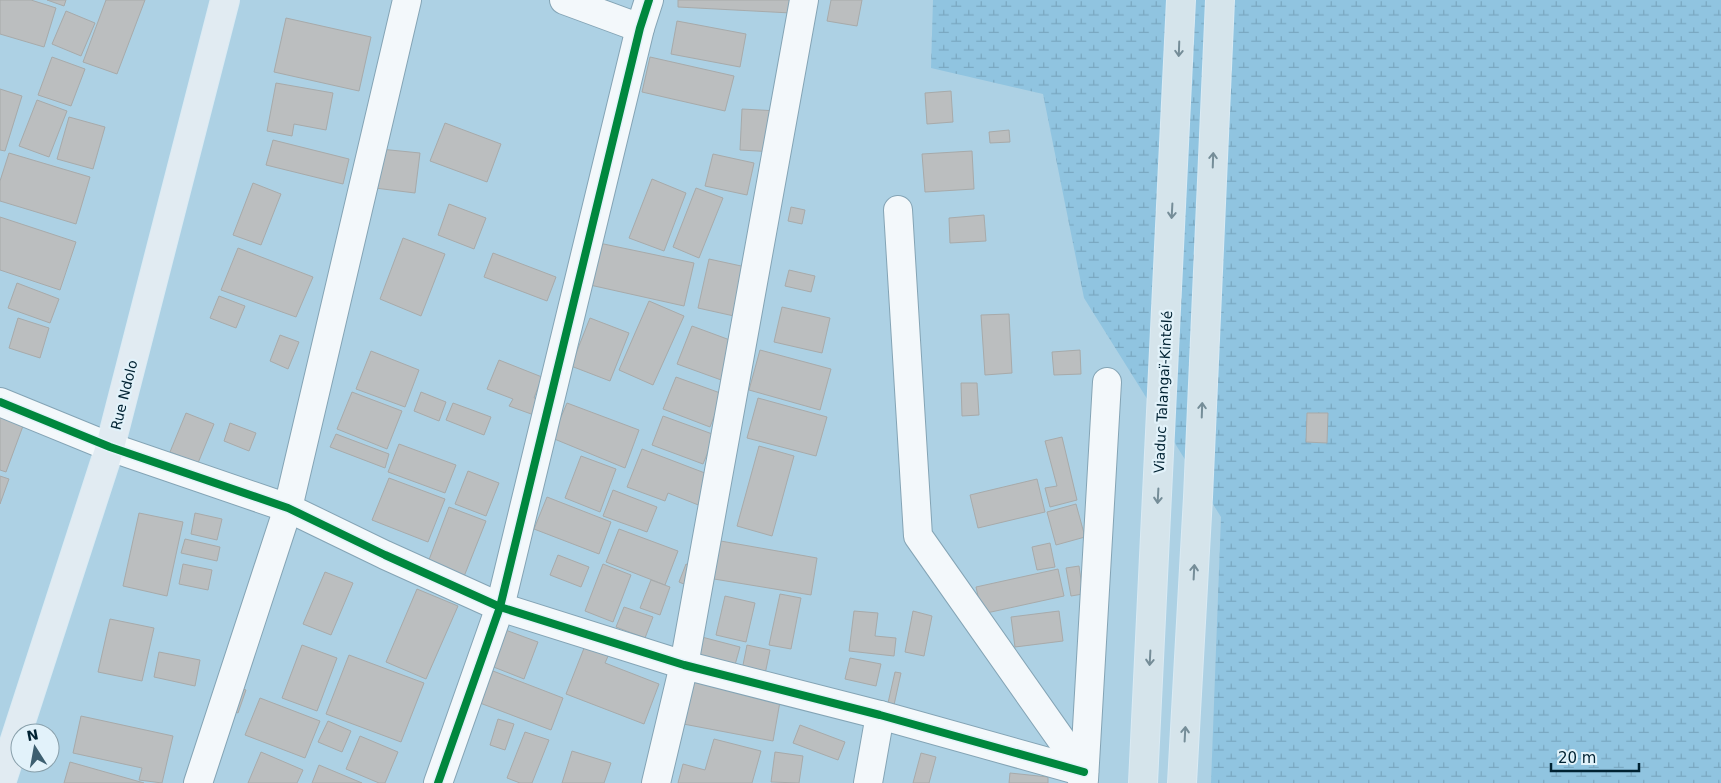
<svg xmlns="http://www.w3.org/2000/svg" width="1721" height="783" viewBox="0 0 1721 783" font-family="'DejaVu Sans',sans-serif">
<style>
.wetland{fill:url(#wetland-marsh)}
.building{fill:#bbbebf;stroke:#a7aaaa}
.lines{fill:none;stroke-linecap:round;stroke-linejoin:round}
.street-casing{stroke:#84a4b5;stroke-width:30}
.primary-casing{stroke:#daeaf3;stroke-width:30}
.highway-casing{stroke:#daeaf3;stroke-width:30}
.street{stroke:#f3f8fb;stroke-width:28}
.primary{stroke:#e1ebf2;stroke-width:28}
.highway{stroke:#d5e4eb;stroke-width:28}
.cycleway-casing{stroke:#e2f2fa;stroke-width:11}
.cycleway{stroke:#00873e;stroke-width:8}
.oneway{stroke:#758d98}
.labels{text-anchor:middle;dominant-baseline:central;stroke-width:4.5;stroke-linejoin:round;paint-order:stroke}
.street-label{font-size:14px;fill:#002232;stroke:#e2f2fa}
</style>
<defs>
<pattern id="wetland-marsh" width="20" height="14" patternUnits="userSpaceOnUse" patternTransform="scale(1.25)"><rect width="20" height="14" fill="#90c4e0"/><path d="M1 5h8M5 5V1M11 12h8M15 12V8" fill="none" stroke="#7aa8c1"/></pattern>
</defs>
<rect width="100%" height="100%" fill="#add1e4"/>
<!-- wetland -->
<path class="wetland" d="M933,0H1721V783H1211L1221,517L1084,298L1043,94L931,68Z"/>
<!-- building -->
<g class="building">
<path d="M0,0H31L56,8L44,47L0,34Z"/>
<path d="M47,0H66L64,6Z"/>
<path d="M106,0H145L117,74L83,62Z"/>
<path d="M678,0H792L791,13L678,7Z"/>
<path d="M831,0H862L857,26L827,21Z"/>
<path d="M66,11L95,23L81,56L52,44Z"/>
<path d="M286,18L371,37L359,91L274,72Z"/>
<path d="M677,21L746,34L740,67L671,54Z"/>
<path d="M52,57L85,69L71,106L38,95Z"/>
<path d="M650,57L734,76L725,111L642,92Z"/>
<path d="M276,83L333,93L326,130L294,124L292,136L267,131Z"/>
<path d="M0,89L22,96L5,151L0,150Z"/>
<path d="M951,91L953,122L927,124L925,93Z"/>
<path d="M37,100L67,111L49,157L19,146Z"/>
<path d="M742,109L778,111L775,152L740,150Z"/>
<path d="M69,117L105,127L93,169L57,159Z"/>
<path d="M445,123L501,144L487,182L430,161Z"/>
<path d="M1009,130L1010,142L990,143L989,132Z"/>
<path d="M273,140L349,159L343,184L266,165Z"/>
<path d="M380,149L420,153L415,193L375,188Z"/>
<path d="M972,151L974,189L925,192L922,154Z"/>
<path d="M9,153L90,177L76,224L0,201V181Z"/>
<path d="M713,154L754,163L747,195L705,186Z"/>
<path d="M652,179L686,193L664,251L629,238Z"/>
<path d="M253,183L281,194L261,245L233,235Z"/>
<path d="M696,188L723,198L699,258L673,247Z"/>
<path d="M449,204L486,218L474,249L438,235Z"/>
<path d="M791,207L805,210L802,224L788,221Z"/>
<path d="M984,215L986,241L950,243L949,218Z"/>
<path d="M0,217L76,242L60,290L0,270Z"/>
<path d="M403,238L445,254L421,316L380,299Z"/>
<path d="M599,243L694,263L684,306L590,285Z"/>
<path d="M238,248L313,277L296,317L221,290Z"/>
<path d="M493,253L556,277L547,301L484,277Z"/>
<path d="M709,259L755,269L743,318L698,308Z"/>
<path d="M789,270L815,276L811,292L785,286Z"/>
<path d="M17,283L59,299L50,323L8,308Z"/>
<path d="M219,296L245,306L236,328L210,318Z"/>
<path d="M649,301L684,316L653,385L619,370Z"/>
<path d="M782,307L830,318L822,353L774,342Z"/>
<path d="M1009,314L1012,373L985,375L981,315Z"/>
<path d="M18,318L49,328L40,358L9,348Z"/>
<path d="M590,318L629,333L610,381L571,366Z"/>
<path d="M692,326L738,343L724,381L677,364Z"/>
<path d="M280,335L299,342L288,369L270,361Z"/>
<path d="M760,350L831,369L820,410L749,390Z"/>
<path d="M1080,350L1081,374L1054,375L1052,352Z"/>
<path d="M371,351L419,370L405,407L356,389Z"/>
<path d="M499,360L542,377L534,398L539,399L534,415L509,406L513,399L487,389Z"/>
<path d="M676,377L723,394L710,427L663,409Z"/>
<path d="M961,383H977L979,415L962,416Z"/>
<path d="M352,392L402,411L387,449L337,429Z"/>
<path d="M421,392L446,402L439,421L414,411Z"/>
<path d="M758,398L827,417L816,456L747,438Z"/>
<path d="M453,403L491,417L484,435L446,420Z"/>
<path d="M567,403L639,430L625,468L552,438Z"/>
<path d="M186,413L214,424L198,463L170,452Z"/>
<path d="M1307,413H1328L1327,443L1306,442Z"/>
<path d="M663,416L715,435L703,464L652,445Z"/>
<path d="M0,417L23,426L6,472L0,470Z"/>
<path d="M230,423L256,433L249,451L224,441Z"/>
<path d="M336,434L389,454L385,468L330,447Z"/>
<path d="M1062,437L1077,500L1050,507L1045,488L1057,486L1045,441Z"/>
<path d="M399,444L456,465L445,493L388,472Z"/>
<path d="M759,446L794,456L772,536L737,526Z"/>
<path d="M642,449L718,478L706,508L668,493L665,501L627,487Z"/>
<path d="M581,456L616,469L600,512L565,498Z"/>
<path d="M468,471L499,483L486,516L455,504Z"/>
<path d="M0,476L9,479L0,504Z"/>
<path d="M389,478L445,499L428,542L372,520Z"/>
<path d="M1037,479L1045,512L978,528L970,495Z"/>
<path d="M613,490L657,507L647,532L603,516Z"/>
<path d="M547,497L611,522L599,554L534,529Z"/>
<path d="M1076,504L1085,537L1056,545L1047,512Z"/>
<path d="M449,507L486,521L463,579L427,565Z"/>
<path d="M139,513L183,522L167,596L123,586Z"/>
<path d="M195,513L222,519L217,540L191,534Z"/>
<path d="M619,529L678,551L665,585L606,562Z"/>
<path d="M185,539L220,547L217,561L181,553Z"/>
<path d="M715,540L817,558L811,595L708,578Z"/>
<path d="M1050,543L1055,567L1037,570L1032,547Z"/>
<path d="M558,555L589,567L581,587L550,575Z"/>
<path d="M183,564L212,570L208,590L179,584Z"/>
<path d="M603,564L631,575L613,622L585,611Z"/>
<path d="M686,564L698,569L691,587L679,582Z"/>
<path d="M1079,566L1083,594L1071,596L1066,568Z"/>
<path d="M1058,569L1064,596L982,614L976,587Z"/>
<path d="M325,572L353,583L331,635L303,624Z"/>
<path d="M651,580L670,587L660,615L640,608Z"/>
<path d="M417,589L458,606L426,679L386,662Z"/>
<path d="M780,594L801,598L791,649L769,645Z"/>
<path d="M725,596L755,603L746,642L716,635Z"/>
<path d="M624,607L653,617L645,638L616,627Z"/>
<path d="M854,611L878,613L875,636L896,638L894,656L849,651Z"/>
<path d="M913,611L932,616L924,656L905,652Z"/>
<path d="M1059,611L1063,641L1015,647L1011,617Z"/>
<path d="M110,619L154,628L142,681L98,672Z"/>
<path d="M500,628L538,642L524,679L486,664Z"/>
<path d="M698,636L740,647L733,672L691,663Z"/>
<path d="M588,638L612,647L605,663L659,684L644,724L566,694Z"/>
<path d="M302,645L337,658L317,711L282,698Z"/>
<path d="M747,645L770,650L764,679L741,675Z"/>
<path d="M159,652L200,660L195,686L154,677Z"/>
<path d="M349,655L424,683L401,742L326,714Z"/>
<path d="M850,658L881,664L876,686L845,679Z"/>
<path d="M493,671L563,698L551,730L480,703Z"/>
<path d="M895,672L901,673L894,705L888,703Z"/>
<path d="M687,679L781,696L773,741L678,723Z"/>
<path d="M233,685L246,690L238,713L225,708Z"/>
<path d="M260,698L320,721L305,758L245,735Z"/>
<path d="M81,716L173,736L162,783L139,780L142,768L73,753Z"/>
<path d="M498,719L514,724L505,750L490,745Z"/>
<path d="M328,721L351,731L342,752L318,742Z"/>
<path d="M800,725L845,742L838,760L793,743Z"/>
<path d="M525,732L549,740L532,783H520L507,778Z"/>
<path d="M360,736L398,752L385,783H379L346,769Z"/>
<path d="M714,739L761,751L752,783H678L683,764L705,770Z"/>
<path d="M572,751L611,763L604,783H562Z"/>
<path d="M261,752L303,770L297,783H248Z"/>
<path d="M775,752L803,756L799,783L771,782Z"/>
<path d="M921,753L936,757L929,783H913Z"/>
<path d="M70,762L144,783H64Z"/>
<path d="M319,765L362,783H312Z"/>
<path d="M1010,773L1048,777V783H1009Z"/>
</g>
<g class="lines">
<defs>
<g id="street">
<path d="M564,0L640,28"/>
<path d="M898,210L918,536L1084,772L1081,777"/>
<path d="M0,402L110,447L288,508L385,555L500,607L684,665L880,715L1084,772"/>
<path d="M1084,780L1107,382"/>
<path d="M198,783L288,508L407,0"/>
<path d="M438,783L500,607L640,28L649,0"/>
<path d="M656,783L684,665L804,0"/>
<path d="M868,783L880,715"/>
</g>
<path id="primary" d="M1,783L110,447L225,0"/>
<g id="highway">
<path d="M1143,783L1181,0"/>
<path d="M1182,783L1198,497L1220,0"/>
</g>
</defs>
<!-- street casing -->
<use href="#street" class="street-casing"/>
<!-- primary casing -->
<use href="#primary" class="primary-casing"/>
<!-- highway casing -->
<use href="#highway" class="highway-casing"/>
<!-- street -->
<use href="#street" class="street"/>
<!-- primary -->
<use href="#primary" class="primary"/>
<!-- highway -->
<use href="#highway" class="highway"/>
<defs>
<g id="cycleway">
<path d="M0,402L110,447L288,508L385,555L500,607L684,665L880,715L1084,772"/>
<path d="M438,783L500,607L640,28L649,0"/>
</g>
</defs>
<!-- cycleway casing -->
<use href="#cycleway" class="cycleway-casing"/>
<!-- cycleway -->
<use href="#cycleway" class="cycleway"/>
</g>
<!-- one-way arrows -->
<defs><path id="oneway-shaft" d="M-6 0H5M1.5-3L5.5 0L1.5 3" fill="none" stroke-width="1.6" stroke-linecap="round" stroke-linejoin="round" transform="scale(1.25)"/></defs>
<g class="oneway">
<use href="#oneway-shaft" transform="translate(1179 49) rotate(92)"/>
<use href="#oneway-shaft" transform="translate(1213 160) rotate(-88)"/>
<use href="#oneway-shaft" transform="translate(1172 211) rotate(93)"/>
<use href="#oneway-shaft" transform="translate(1202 410) rotate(-88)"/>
<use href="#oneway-shaft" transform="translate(1158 496) rotate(93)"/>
<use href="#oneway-shaft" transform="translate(1194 572) rotate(-87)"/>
<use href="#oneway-shaft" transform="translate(1150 658) rotate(93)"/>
<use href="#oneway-shaft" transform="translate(1185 734) rotate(-87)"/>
</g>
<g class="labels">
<!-- street labels -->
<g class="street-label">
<text transform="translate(1163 392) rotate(-87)">Viaduc Talangaï-Kintélé</text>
<text transform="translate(124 395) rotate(-76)">Rue Ndolo</text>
</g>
</g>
<!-- north arrow -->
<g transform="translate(35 748) rotate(349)"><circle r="24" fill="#e2f2fa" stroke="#889faa"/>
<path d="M0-4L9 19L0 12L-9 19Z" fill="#3d5f70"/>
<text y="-8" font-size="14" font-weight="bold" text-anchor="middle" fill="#002232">N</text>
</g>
<!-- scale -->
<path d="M1551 763v8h88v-8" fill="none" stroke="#002232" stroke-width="2.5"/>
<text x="1558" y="763" font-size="15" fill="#002232" stroke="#e2f2fa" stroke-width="4" paint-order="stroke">20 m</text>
</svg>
